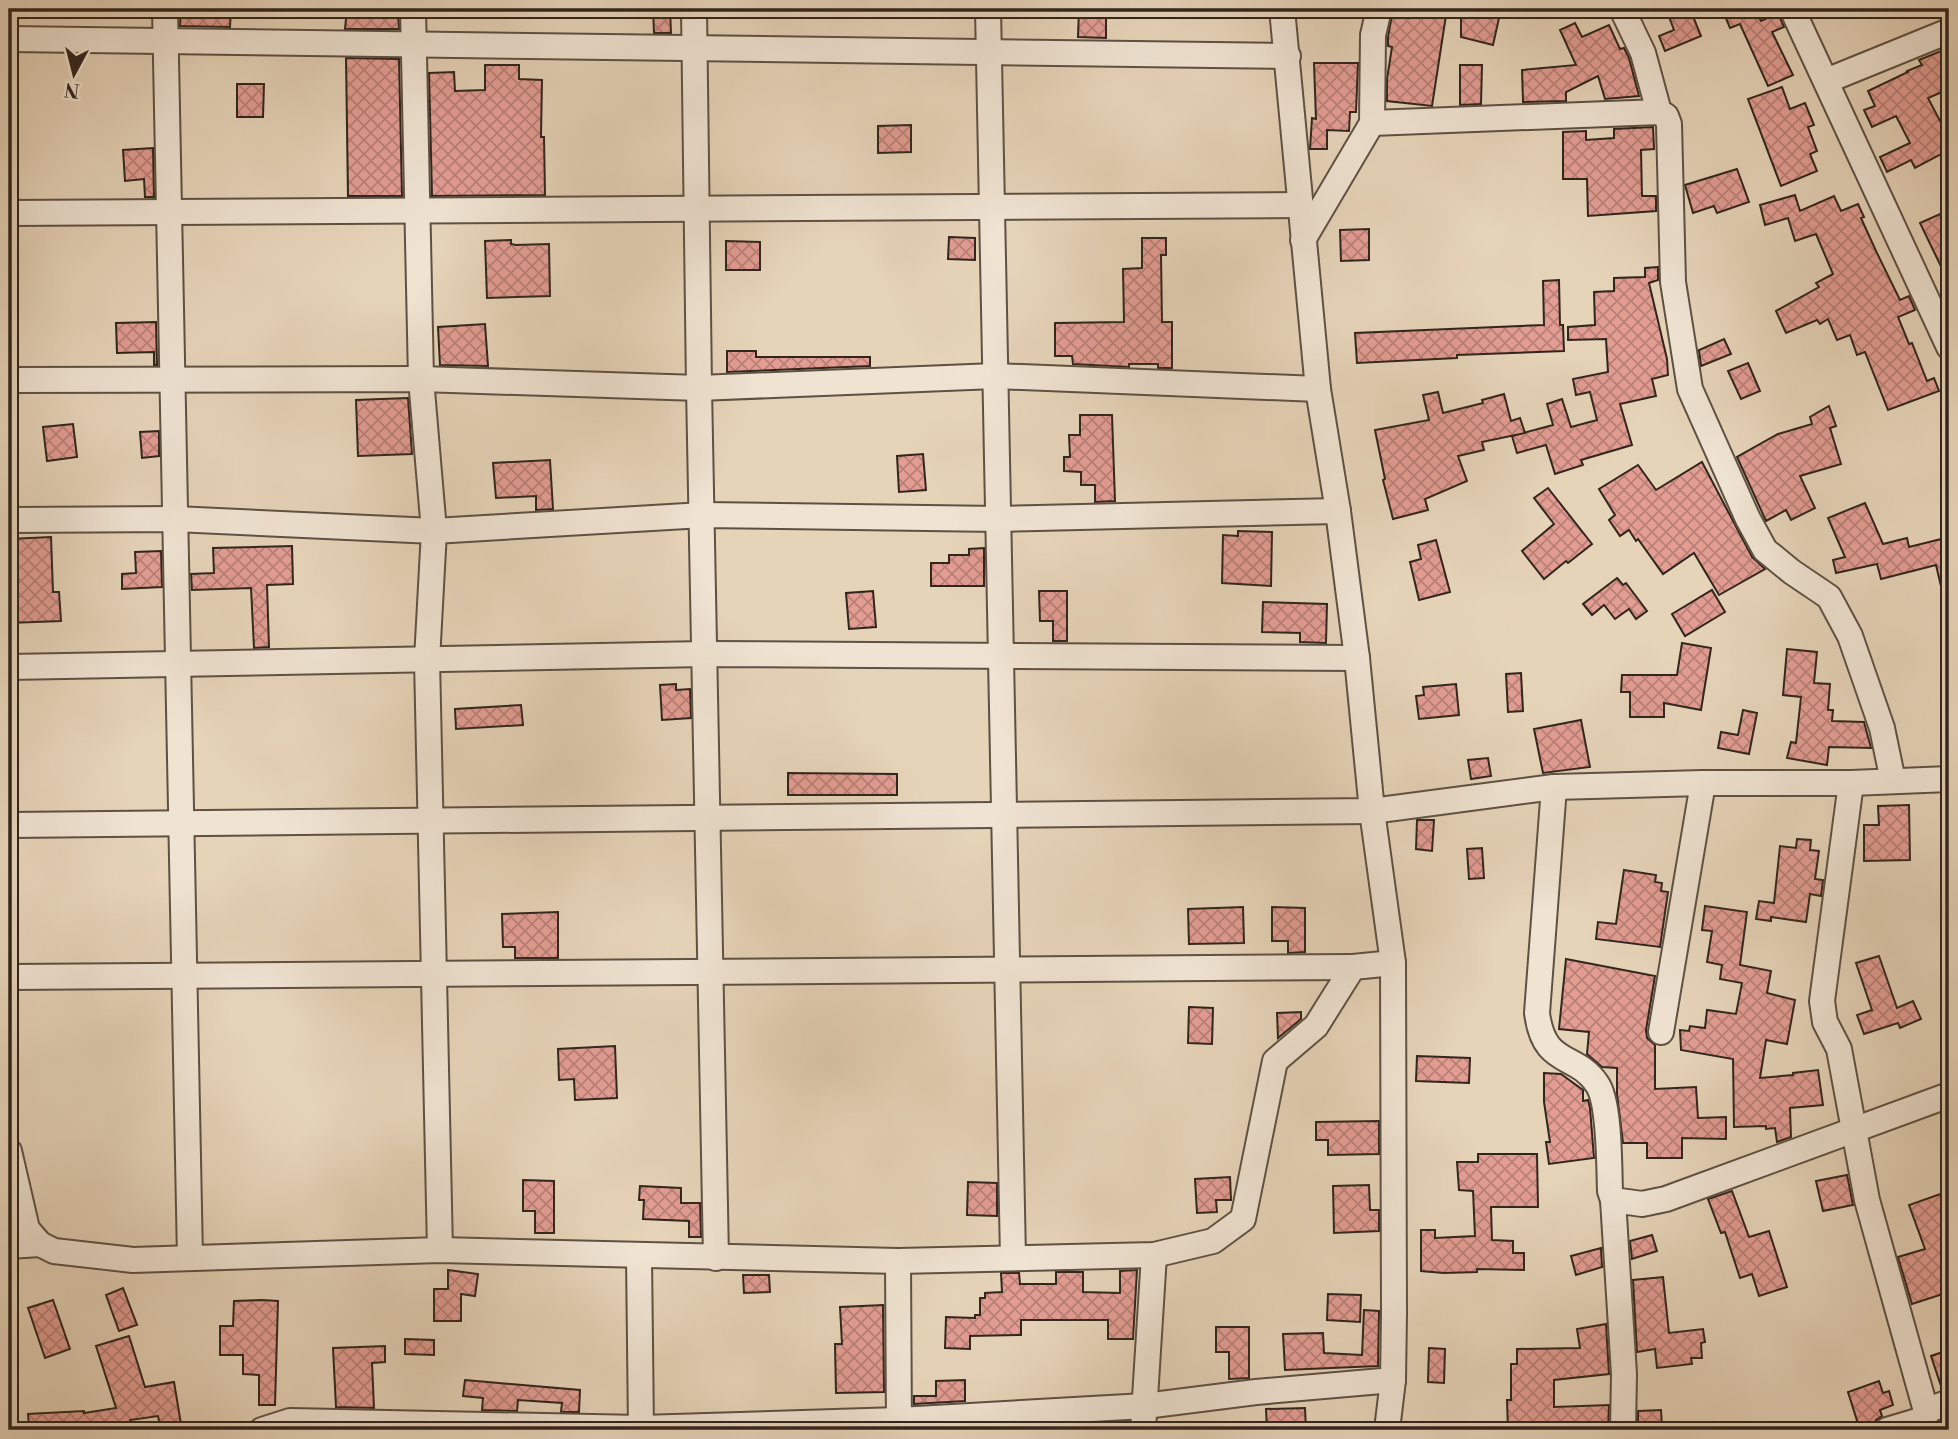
<svg xmlns="http://www.w3.org/2000/svg" width="1958" height="1439" viewBox="0 0 1958 1439" font-family="'Libre Bodoni',serif">
<style>
.building{fill:url(#building-cross-hatch);stroke:#31251d;stroke-width:2}
.lines{fill:none;stroke-linecap:round;stroke-linejoin:round}
.minor-casing{stroke:#5e5144;stroke-width:28}
.minor{stroke:#efe3d2;stroke-width:24}
</style>
<defs>
<pattern id="building-cross-hatch" width="8" height="8" patternUnits="userSpaceOnUse" patternTransform="scale(1.75)"><rect width="8" height="8" fill="#e39d93"/><path d="M0 0l8 8M0 8l8-8" fill="none" stroke="#b98077"/></pattern>
</defs>
<rect width="100%" height="100%" fill="#e6d4b9"/>
<filter id="stains"><feTurbulence type="fractalNoise" baseFrequency=".00286" numOctaves="4"/><feColorMatrix values="0 0 0 0 .2 0 0 0 0 .09 0 0 0 0 .02 0 0 0 .5 -.17"/></filter>
<radialGradient id="worn" r=".72"><stop offset=".6" stop-color="#630" stop-opacity="0"/><stop offset="1" stop-color="#630" stop-opacity=".3"/></radialGradient>
<!-- building -->
<g class="building">
<path d="M181,9H231L230,27L180,26Z"/>
<path d="M347,9H398L399,29H345Z"/>
<path d="M653,9H670L671,33H654Z"/>
<path d="M1079,9H1106V38L1078,37Z"/>
<path d="M1393,9H1447L1432,106L1387,101V79L1392,47L1388,46V37Z"/>
<path d="M1461,9H1501L1493,45L1461,37Z"/>
<path d="M1666,9H1690L1701,36L1665,51L1659,36L1674,30Z"/>
<path d="M1722,9H1755L1761,21L1778,13L1784,27L1772,32L1793,75L1768,86L1740,24L1730,28Z"/>
<path d="M1575,23L1582,37L1609,25L1620,49L1624,48L1629,58L1639,96L1605,99L1598,76L1566,92V101L1523,102L1522,70L1576,65L1560,30Z"/>
<path d="M1941,51L1949,70V89L1928,98L1949,138V150L1915,168L1911,160L1887,172L1880,157L1910,143L1896,116L1872,127L1864,110L1875,106L1868,91L1908,72L1907,71L1922,65L1919,60Z"/>
<path d="M346,58L399,59L402,196H348Z"/>
<path d="M1314,63H1358L1356,112H1350L1349,131L1327,130V149H1310L1312,118L1316,119Z"/>
<path d="M485,65H519V79L542,80L541,137H544L545,195L432,196L429,73L454,72L455,91L485,90Z"/>
<path d="M1460,65H1482L1481,104L1460,105Z"/>
<path d="M237,84H264L263,117H237Z"/>
<path d="M1782,87L1790,109L1805,103L1814,125L1808,127L1817,151L1810,154L1817,171L1781,186L1748,99Z"/>
<path d="M911,125V152L878,153V126Z"/>
<path d="M1653,127L1654,149L1641,150L1642,196H1656V211L1588,216L1587,179H1563V132L1586,131V140L1614,138V129Z"/>
<path d="M153,148L154,197H145L144,179L125,181L123,150Z"/>
<path d="M1737,169L1749,202L1717,213L1714,206L1693,213L1685,185Z"/>
<path d="M1795,195L1800,211L1834,196L1841,211L1858,204L1864,217L1861,218L1876,251L1900,300L1909,296L1915,310L1898,317L1909,344L1912,343L1927,381L1934,378L1939,391L1888,410L1865,352L1857,355L1850,335L1837,340L1828,319L1820,324L1817,320L1786,333L1776,311L1819,287L1816,283L1833,274L1816,234L1795,241L1788,218L1765,225L1760,205Z"/>
<path d="M1949,210V283L1920,223Z"/>
<path d="M1369,229V260L1341,261L1340,230Z"/>
<path d="M949,237L975,238V260L948,259Z"/>
<path d="M1142,238H1166V255H1161L1162,322H1172V368H1158V364H1129V367L1073,364L1072,356H1055V323L1124,322L1123,269L1142,268Z"/>
<path d="M511,240V244L516,245L549,244L550,296L487,298L485,241Z"/>
<path d="M726,241L760,242V270H726Z"/>
<path d="M1658,267V280L1649,283L1667,359L1668,375L1652,379L1656,396L1620,404L1632,445L1581,460L1583,465L1555,474L1546,445L1517,453L1512,436L1553,425L1547,404L1562,399L1571,427L1597,420L1590,392L1576,395L1573,379L1608,372L1606,339L1568,340V327L1595,325L1594,292L1614,291V278L1645,277V268Z"/>
<path d="M1559,280L1560,325H1563L1564,351L1457,355V358L1357,363L1355,333L1544,325L1543,281Z"/>
<path d="M156,322L157,365H154V352L117,353L116,323Z"/>
<path d="M485,324L488,366L440,365L438,327Z"/>
<path d="M1724,339L1731,354L1701,366L1699,350Z"/>
<path d="M727,351H756V357H870V366L727,372Z"/>
<path d="M1748,363L1760,391L1741,399L1728,371Z"/>
<path d="M1438,392L1443,413L1483,403L1482,400L1504,394L1511,421L1520,418L1525,433L1482,442L1484,450L1458,456L1467,481L1425,499L1428,510L1393,519L1383,480L1385,479L1375,430L1429,420L1423,395Z"/>
<path d="M408,398L412,454L358,456L356,400Z"/>
<path d="M1829,406L1836,426L1830,428L1841,464L1800,476L1815,508L1791,520L1786,510L1766,521L1737,457L1778,434L1812,424L1810,417Z"/>
<path d="M1080,415H1112L1115,501L1095,502V485H1081V472L1064,471V457H1070L1069,435H1080Z"/>
<path d="M73,424L77,457L47,461L43,427Z"/>
<path d="M159,431V456L142,458L140,432Z"/>
<path d="M923,454L926,490L899,492L897,456Z"/>
<path d="M550,460L553,509L536,510V496L496,498L493,463Z"/>
<path d="M1702,462L1752,557L1765,569L1719,595L1694,553L1663,574L1638,539L1636,541L1629,530L1620,536L1609,520L1615,515L1599,489L1638,465L1656,490Z"/>
<path d="M1548,488L1592,544L1568,563L1566,561L1544,579L1522,551L1554,524L1534,498Z"/>
<path d="M1865,503L1883,544L1907,538L1909,547L1949,537V598L1944,599L1936,565L1881,579L1877,564L1836,573L1833,560L1845,557L1828,518Z"/>
<path d="M1238,531L1272,532L1271,586L1222,583L1223,535L1238,536Z"/>
<path d="M51,537L53,592H59L61,621L9,623V539Z"/>
<path d="M1436,540L1450,592L1419,600L1410,562L1421,559L1418,545Z"/>
<path d="M292,546L293,584L267,585L269,647L254,648L251,588L192,590L191,574L214,573L213,548Z"/>
<path d="M984,548V586H931V563H949V555H969V549Z"/>
<path d="M161,551L162,587L122,589V574L136,573L135,552Z"/>
<path d="M1617,578L1623,585L1626,583L1647,611L1636,619L1629,609L1615,619L1604,605L1592,615L1583,604Z"/>
<path d="M1712,590L1725,612L1685,636L1672,614Z"/>
<path d="M873,591L876,627L849,629L846,593Z"/>
<path d="M1039,591H1067V641H1053V621H1040Z"/>
<path d="M1263,602L1327,604L1326,643L1300,642V633L1262,632Z"/>
<path d="M1682,643L1711,648L1701,710L1664,703V717H1630V692H1621L1622,675H1677Z"/>
<path d="M1787,649L1817,652L1814,683L1830,684L1828,710H1833L1832,721L1864,722L1871,748L1829,747L1827,765L1787,758L1791,742L1796,743L1801,697L1783,695Z"/>
<path d="M1521,673L1523,711L1508,712L1506,674Z"/>
<path d="M676,684V690L690,689L691,718L662,720L660,685Z"/>
<path d="M1456,684L1459,715L1419,719L1416,696L1424,695L1423,687Z"/>
<path d="M521,705L523,725L456,729L455,709Z"/>
<path d="M1743,710L1757,713L1749,754L1718,748L1721,732L1738,735Z"/>
<path d="M1581,720L1590,767L1543,773L1534,729Z"/>
<path d="M1488,758L1491,776L1471,779L1468,760Z"/>
<path d="M788,773L897,774V795H788Z"/>
<path d="M1909,805L1910,860L1864,861V825H1879L1878,806Z"/>
<path d="M1417,820H1434L1432,851L1416,849Z"/>
<path d="M1797,839L1811,840L1810,850L1819,851L1815,879L1823,880L1821,896L1810,894L1806,922L1771,917V921L1756,919L1759,901L1774,903L1780,846L1796,848Z"/>
<path d="M1482,848L1484,878L1469,879L1467,849Z"/>
<path d="M1624,870L1656,875L1655,882L1662,883L1661,891L1668,892L1660,947L1596,939L1598,922L1616,924Z"/>
<path d="M1705,906L1747,912L1740,965L1771,971L1767,993L1795,1000L1787,1044L1766,1040L1760,1078L1793,1075V1073L1818,1070L1823,1105L1790,1108L1791,1137L1777,1142L1775,1128L1766,1129V1126L1734,1127L1733,1059L1681,1050L1680,1030L1689,1031L1690,1026L1705,1028L1707,1010L1736,1014L1742,983L1720,979L1722,965L1707,962L1712,931L1702,930Z"/>
<path d="M1243,907L1244,943L1189,944L1188,909Z"/>
<path d="M1272,907L1305,908V952L1288,953V941H1272Z"/>
<path d="M558,912V958H515V947H503L502,914Z"/>
<path d="M1879,956L1897,1008L1913,1001L1921,1019L1900,1028L1898,1023L1864,1034L1857,1015L1872,1010L1856,963Z"/>
<path d="M1566,959L1655,976L1646,1030L1647,1038L1655,1045V1089L1696,1087L1698,1118L1726,1117V1139L1682,1138V1158H1647V1143H1623L1617,1094V1068L1602,1067L1587,1054L1589,1032L1559,1029Z"/>
<path d="M1189,1007L1213,1008L1212,1044L1188,1043Z"/>
<path d="M1301,1012V1019L1278,1038L1277,1013Z"/>
<path d="M615,1046L617,1098L575,1100L574,1079L559,1080L558,1049Z"/>
<path d="M1417,1056L1470,1058L1469,1083L1416,1081Z"/>
<path d="M1544,1073L1561,1074L1583,1090V1101L1588,1100L1590,1108L1594,1158L1549,1164L1546,1142H1550L1544,1102Z"/>
<path d="M1379,1121V1154L1328,1155V1140H1316V1122Z"/>
<path d="M1478,1154H1537L1538,1207H1491L1492,1240L1513,1241V1253H1524V1270L1477,1269V1272L1444,1273L1421,1271V1230H1435V1238L1475,1236L1473,1191L1459,1190L1457,1162H1478Z"/>
<path d="M1847,1175L1853,1205L1823,1211L1816,1181Z"/>
<path d="M1230,1177L1231,1200H1216L1217,1212L1197,1213L1195,1179Z"/>
<path d="M523,1180L554,1181V1233H535V1211H523Z"/>
<path d="M968,1182L997,1183V1216L967,1215Z"/>
<path d="M1369,1185L1370,1210H1379V1231L1334,1233L1333,1186Z"/>
<path d="M640,1186L681,1188V1203H700L701,1237H689V1221L643,1219L644,1200H639Z"/>
<path d="M1732,1191L1749,1237L1769,1231L1787,1287L1759,1296L1752,1274L1740,1278L1725,1232L1721,1233L1708,1199Z"/>
<path d="M1949,1191V1292L1912,1304L1898,1257L1925,1249L1909,1205Z"/>
<path d="M1652,1235L1657,1251L1632,1259L1630,1241Z"/>
<path d="M1601,1248L1602,1267L1576,1275L1571,1256Z"/>
<path d="M448,1270L478,1274L475,1296L461,1294V1321H434V1289H448Z"/>
<path d="M1137,1270L1133,1339H1108V1320H1021V1335L970,1336V1349L945,1348L946,1317L975,1318V1315H980V1298H985V1293L1002,1292L1001,1273H1019L1020,1284H1056V1272H1083V1292L1120,1293V1271Z"/>
<path d="M743,1275H769L770,1292L744,1293Z"/>
<path d="M1663,1277L1669,1333L1703,1329L1705,1342L1701,1343L1702,1358H1691L1692,1364L1657,1368L1655,1349L1637,1352L1633,1280Z"/>
<path d="M123,1288L137,1325L119,1331L106,1295Z"/>
<path d="M1328,1294L1361,1295L1360,1322L1327,1320Z"/>
<path d="M53,1300L70,1349L45,1358L28,1308Z"/>
<path d="M262,1300L278,1301L275,1405H259V1375L243,1374V1355H220V1326H233L234,1301Z"/>
<path d="M883,1305L884,1392L836,1393L835,1344H842L840,1307Z"/>
<path d="M1364,1310L1379,1311L1378,1366L1285,1370L1283,1334L1323,1333L1324,1353L1362,1355Z"/>
<path d="M1606,1324L1609,1374L1554,1380V1407L1609,1405L1608,1430H1508L1507,1400H1511V1364H1517V1349L1580,1348L1577,1329Z"/>
<path d="M1216,1327H1249V1378L1229,1379V1352H1216Z"/>
<path d="M129,1336L145,1387L174,1382L182,1430H161L158,1416L130,1420L132,1430H62V1426L29,1428L28,1414L84,1411V1413L116,1408L96,1346Z"/>
<path d="M405,1339L434,1340V1355L405,1354Z"/>
<path d="M385,1346V1362L372,1363L374,1408L336,1407L333,1348Z"/>
<path d="M1429,1348L1445,1349L1444,1383L1428,1382Z"/>
<path d="M1949,1350V1387L1942,1389L1931,1356Z"/>
<path d="M465,1380L580,1390L579,1412H561L562,1403L518,1400L517,1411L482,1410L483,1398L463,1396Z"/>
<path d="M965,1380V1401L914,1404V1396H936V1381Z"/>
<path d="M1879,1381L1883,1393L1889,1391L1893,1405L1880,1410L1882,1416L1876,1420L1872,1428L1860,1430L1848,1392Z"/>
<path d="M1305,1408L1306,1430H1267L1266,1409Z"/>
<path d="M1661,1410L1662,1427L1638,1429V1411Z"/>
</g>
<g class="lines">
<defs>
<g id="minor">
<path d="M165,9L190,1258"/>
<path d="M413,9L421,379L434,531L427,660L440,1250"/>
<path d="M694,9L699,388L716,1258"/>
<path d="M988,9L1013,1258"/>
<path d="M1622,9L1643,53L1659,112"/>
<path d="M1792,9L1949,347"/>
<path d="M9,39L1288,56"/>
<path d="M1826,81L1949,31"/>
<path d="M1372,123L1659,112L1666,116L1669,124L1673,282L1690,389L1748,519L1765,550L1792,572L1829,597L1850,636L1882,728L1893,781"/>
<path d="M9,213L1300,205"/>
<path d="M1303,240L1372,123L1373,35L1379,9"/>
<path d="M9,380L421,379L699,388L995,376L1318,389"/>
<path d="M9,520L175,519L434,531L703,515L999,519L1338,511"/>
<path d="M9,667L705,654L1357,658"/>
<path d="M1851,783L1822,1001L1825,1022L1839,1049L1867,1200L1926,1411"/>
<path d="M1554,787L1537,1013C1544,1068 1576,1052 1597,1084C1610,1102 1609,1167 1610,1191L1613,1200L1642,1204L1666,1199L1949,1095"/>
<path d="M9,825L1372,811L1554,787L1703,783H1851L1949,779"/>
<path d="M9,977L1353,967"/>
<path d="M1661,1032L1703,783"/>
<path d="M9,1151L27,1229L40,1244L54,1251L133,1260L440,1250L898,1261L1154,1255L1213,1241L1243,1219L1275,1061L1316,1026L1353,967L1393,963L1372,811L1357,658L1338,511L1318,389L1282,9"/>
<path d="M1613,1200L1624,1374L1623,1430"/>
<path d="M9,1246L40,1244"/>
<path d="M639,1256L641,1430"/>
<path d="M898,1261L899,1430"/>
<path d="M262,1430L290,1421L641,1428L899,1420L1145,1406L1256,1392L1393,1380"/>
<path d="M1143,1430L1154,1255"/>
<path d="M1387,1430L1393,1380L1394,1314L1393,963"/>
<path d="M1887,1430L1924,1419"/>
<path d="M1927,1430L1924,1419L1926,1411L1949,1402"/>
</g>
</defs>
<!-- minor casing -->
<use href="#minor" class="minor-casing"/>
<!-- minor -->
<use href="#minor" class="minor"/>
</g>
<!-- margin -->
<rect width="1958" height="1439" fill="none" stroke="#e6d4b9" stroke-width="35"/>
<rect x="10" y="10" width="1937" height="1418" fill="none" stroke="#31251d" stroke-width="3.5"/>
<rect x="18" y="18" width="1923" height="1404" fill="none" stroke="#31251d" stroke-width="2"/>
<!-- north arrow -->
<g transform="translate(74 74) rotate(187)" stroke="#efe3d2" stroke-width="5" paint-order="stroke">
<path d="M0-5L12 26L0 18L-12 26Z" fill="#31251d"/>
<text y="-10" font-size="19" font-weight="bold" text-anchor="middle" fill="#31251d">N</text>
</g>
<rect width="100%" height="100%" filter="url(#stains)"/>
<rect width="100%" height="100%" fill="url(#worn)"/>
</svg>
